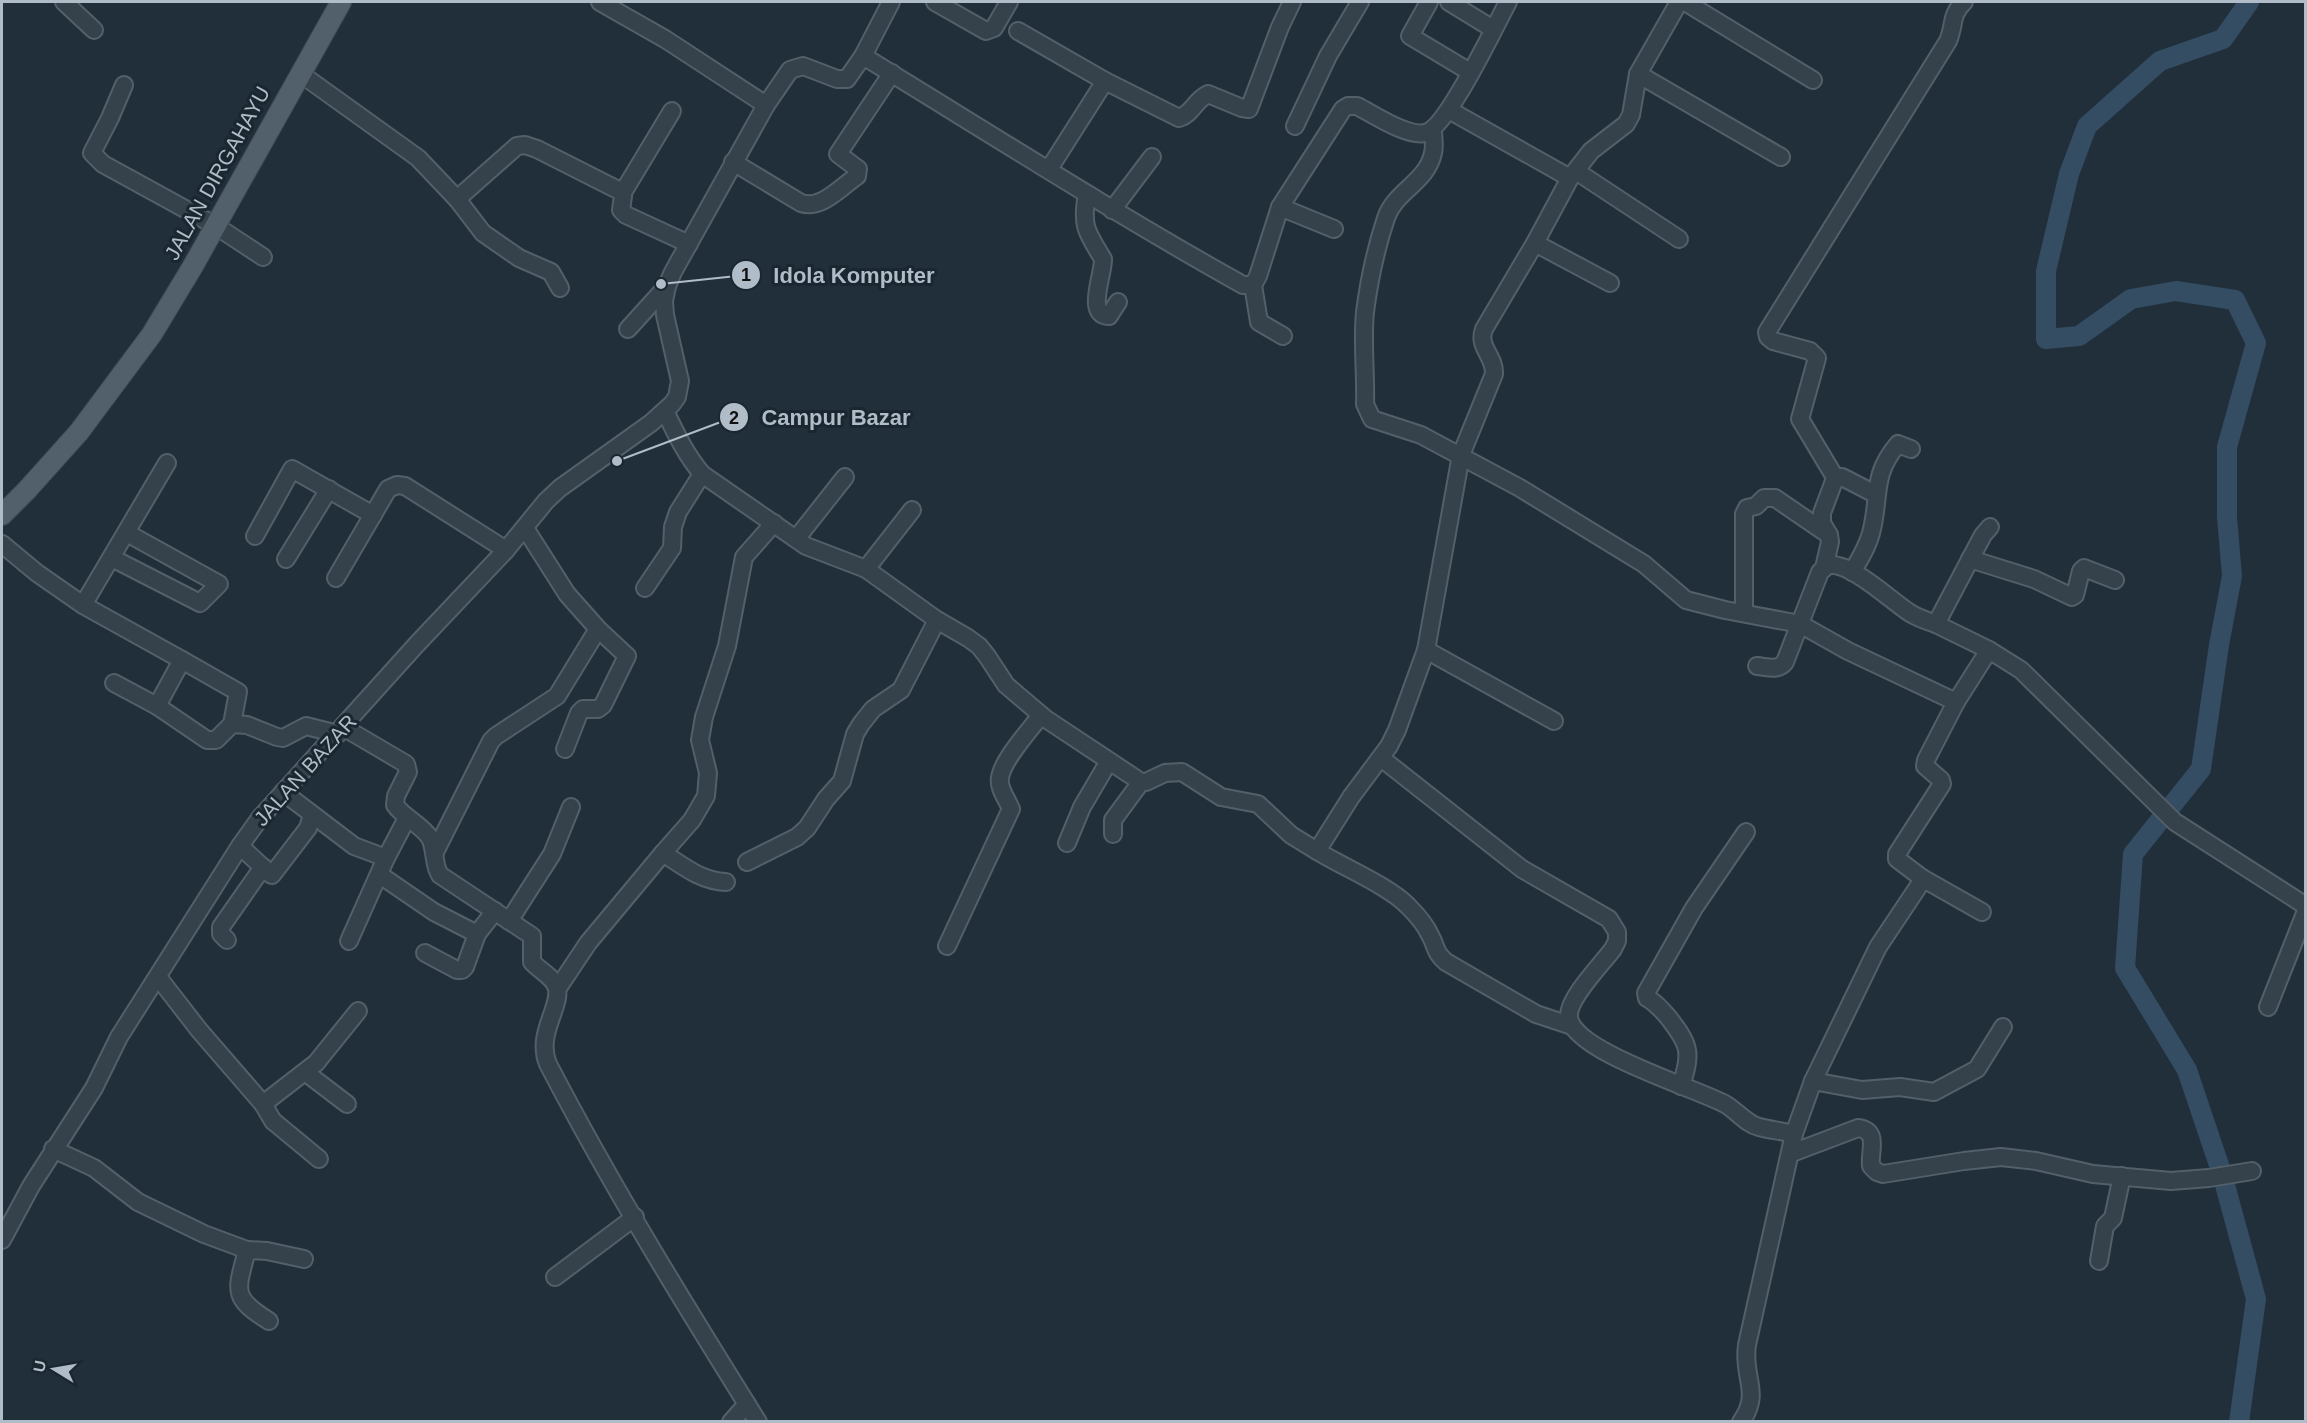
<svg xmlns="http://www.w3.org/2000/svg" width="2307" height="1423" viewBox="0 0 2307 1423" font-family="Arial,sans-serif">
<style>
.lines{fill:none;stroke-linecap:round;stroke-linejoin:round}
.river{stroke:#344d63;stroke-width:20}
.minor-casing{stroke:#535f69;stroke-width:20}
.major-casing{stroke:#3e4a54;stroke-width:22}
.minor{stroke:#35414b;stroke-width:16}
.major{stroke:#52606c;stroke-width:20}
.labels{text-anchor:middle;dominant-baseline:central;stroke-width:6;stroke-linejoin:round;paint-order:stroke}
.street-label{font-size:21px;fill:#b0bcc7;stroke:#1a2630}
.leader{fill:none;stroke:#b0bcc7;stroke-width:2}
.callout-dot{fill:#b0bcc7;stroke:#1a2630;stroke-width:2}
.mark-label{font-size:18px;text-anchor:middle;font-weight:bold;fill:#111}
.callout-label{font-size:22px;text-anchor:middle;font-weight:bold;fill:#b0bcc7;stroke:#1a2630;stroke-width:6;stroke-linejoin:round;paint-order:stroke}
</style>
<rect width="100%" height="100%" fill="#212f3b"/>
<g class="lines">
<!-- river -->
<path class="river" d="M2239,1422L2256,1299L2222,1174L2187,1070L2125,968L2133,854L2201,769L2219,645L2232,576L2227,517V447L2256,343L2235,300L2176,291L2131,299L2079,336L2046,339V271L2069,174L2087,126L2160,61L2223,39L2249,2"/>
<defs>
<g id="minor">
<path d="M64,2L94,30"/>
<path d="M600,2L665,39L766,105"/>
<path d="M935,2L986,31L994,28L1009,2"/>
<path d="M1429,2L1410,36L1470,72"/>
<path d="M1449,2L1493,29"/>
<path d="M1685,2L1813,80"/>
<path d="M1018,31L1105,81L1179,118C1192,114 1195,100 1208,94L1242,108L1249,109L1280,27L1292,2"/>
<path d="M863,56C989,133 1114,213 1243,285H1253L1258,276L1280,207L1343,109L1348,106H1357C1373,114 1407,137 1425,133C1447,128 1495,26 1508,2"/>
<path d="M301,74L418,158L457,199L483,233L519,258L551,272L560,288"/>
<path d="M1638,74L1781,157"/>
<path d="M124,85L110,118L92,153L103,164L216,226L263,257"/>
<path d="M1449,110L1570,178"/>
<path d="M1295,126L1328,56L1360,2"/>
<path d="M1433,130C1433,137 1435,146 1433,153C1427,182 1395,191 1386,218C1376,248 1369,281 1365,312C1362,342 1366,374 1365,404L1372,419L1421,435L1520,488L1644,564L1686,600L1725,610L1800,624L1848,651L1956,702"/>
<path d="M733,162L801,203C821,210 841,187 857,176L858,169L838,154L892,73"/>
<path d="M1049,169L1105,81"/>
<path d="M1576,171L1679,239"/>
<path d="M622,194L672,111"/>
<path d="M1087,194C1081,227 1087,232 1103,259C1104,273 1085,316 1109,316L1118,302"/>
<path d="M457,199L517,146L525,145L537,149L620,191L623,196L621,210L626,215L689,244"/>
<path d="M1280,207L1334,229"/>
<path d="M1112,210L1152,157"/>
<path d="M1535,243L1610,283"/>
<path d="M1253,285L1259,322L1283,336"/>
<path d="M628,329L667,286"/>
<path d="M665,411C676,434 686,455 702,474L806,546L866,569L937,620L968,638L979,646L987,656L1006,685L1046,719L1141,782H1146L1165,773L1182,772L1221,797L1258,804L1291,835L1317,851L1351,797L1389,746L1397,730L1426,650L1461,455L1494,374C1495,356 1477,347 1484,329L1535,243L1570,178L1591,151L1626,124L1631,115L1638,74L1679,2"/>
<path d="M1836,479L1800,419L1817,358L1810,351L1773,341L1768,337L1767,332L1948,41C1955,25 1950,15 1964,2"/>
<path d="M525,528L567,594L598,629L627,656L603,705L598,709H583L579,713L565,749"/>
<path d="M255,536L292,469L373,515"/>
<path d="M796,539L845,477"/>
<path d="M2,544L37,573L83,605L182,660L157,706"/>
<path d="M112,558L200,603L219,584L127,533"/>
<path d="M286,559L329,489"/>
<path d="M1970,559L2034,579L2072,597L2075,595L2081,571L2084,568L2115,580"/>
<path d="M1824,568L1830,542L1829,535L1822,523V513L1834,481L1842,477L1875,494"/>
<path d="M866,569L912,510"/>
<path d="M1852,572C1860,559 1869,544 1872,529C1880,495 1872,474 1898,444L1911,449"/>
<path d="M336,578L388,489L397,485L405,486L506,550"/>
<path d="M645,588L672,548L673,527L678,512L702,474"/>
<path d="M83,605L167,463"/>
<path d="M1744,613V514L1747,508L1756,506L1764,498H1775L1829,535"/>
<path d="M1936,624L1989,650L2021,670L2175,822L2306,906"/>
<path d="M1426,650L1554,721"/>
<path d="M1757,666C1768,667 1778,671 1785,662L1820,572L1828,565C1851,562 1890,600 1910,613C1918,618 1927,621 1936,624L1983,535L1990,527"/>
<path d="M114,683L157,706L207,740H216L232,724L238,692L182,660"/>
<path d="M232,724L247,725L277,737L283,738L306,726L338,734"/>
<path d="M343,727L406,764L408,772L396,796L395,805C404,818 422,825 430,838C436,850 433,865 440,875L532,936V962C539,970 552,976 556,986C564,1004 535,1033 548,1064C612,1187 685,1305 758,1422"/>
<path d="M1381,758L1522,869L1609,919L1617,932V941L1613,949C1602,964 1567,999 1569,1017C1572,1051 1695,1088 1725,1104C1736,1110 1746,1124 1759,1127C1770,1130 1783,1131 1794,1134"/>
<path d="M283,792L354,846L386,858"/>
<path d="M1113,834V820L1141,782"/>
<path d="M1067,843L1082,807L1109,761"/>
<path d="M240,846L270,874"/>
<path d="M1317,851C1343,867 1389,886 1408,906C1417,915 1425,924 1430,935C1437,947 1434,952 1446,962L1536,1014L1572,1026"/>
<path d="M435,852L491,741L496,736L557,696L598,629"/>
<path d="M663,853L692,820L706,796L708,773L700,740L704,717L727,646L744,557L774,523"/>
<path d="M747,862L797,837L807,828L826,799L842,781L855,734L861,724L873,709L901,690L937,620"/>
<path d="M272,875L308,828L312,815"/>
<path d="M380,875L434,912L477,934"/>
<path d="M1922,878L1982,912"/>
<path d="M509,921L552,854L571,807"/>
<path d="M227,940L221,934V927L263,867"/>
<path d="M349,941L386,858L407,818"/>
<path d="M947,946L1011,809C1007,799 998,788 1000,778C1002,760 1030,730 1041,715"/>
<path d="M425,953L457,970H462L465,967L477,934L495,911"/>
<path d="M158,977L199,1030L263,1104L316,1063L358,1011"/>
<path d="M558,988L588,943L663,853C683,866 701,881 726,882"/>
<path d="M2268,1007L2306,911"/>
<path d="M305,1072L347,1104"/>
<path d="M1813,1081L1862,1090L1900,1087L1934,1092L1977,1069L2003,1027"/>
<path d="M1681,1086C1692,1052 1690,1045 1668,1017C1661,1009 1656,1003 1647,998L1646,993L1694,908L1746,832"/>
<path d="M263,1104L273,1121L319,1159"/>
<path d="M53,1149L94,1168L138,1202L204,1234L247,1250L267,1251L304,1259"/>
<path d="M1792,1153L1858,1128C1880,1131 1869,1151 1871,1166L1877,1172L1883,1174L1964,1161L2001,1157L2036,1161L2093,1174L2171,1181L2209,1178L2252,1171"/>
<path d="M2,1240L31,1186L94,1088L119,1037L240,846L260,818L417,644L506,550L546,501L560,488L651,423L672,404L677,397L680,381L665,315L664,301L667,286L673,272L766,105L790,70L803,66L837,79H847L863,56L891,2"/>
<path d="M247,1250C237,1290 230,1297 269,1321"/>
<path d="M2099,1261L2105,1226L2113,1218L2122,1176"/>
<path d="M555,1277L635,1217"/>
<path d="M731,1422L747,1404"/>
<path d="M1741,1422C1762,1392 1742,1378 1747,1345L1794,1134L1813,1081L1878,947L1922,881V878L1897,859V854L1942,784L1941,780L1925,766L1926,760L1956,702L1989,650"/>
</g>
<path id="major" d="M2,515L27,490L79,432L152,334L193,266L341,2"/>
</defs>
<!-- minor casing -->
<use href="#minor" class="minor-casing"/>
<!-- major casing -->
<use href="#major" class="major-casing"/>
<!-- minor -->
<use href="#minor" class="minor"/>
<!-- major -->
<use href="#major" class="major"/>
</g>
<g class="labels">
<!-- street labels -->
<g class="street-label">
<text transform="translate(217 173) rotate(-61)">JALAN DIRGAHAYU</text>
<text transform="translate(305 770) rotate(-48)">JALAN BAZAR</text>
</g>
</g>
<!-- callouts -->
<path class="leader" d="M661 284L746 275M617 461L734 417"/>
<g class="callout-dot">
<circle cx="661" cy="284" r="6"/>
<circle cx="617" cy="461" r="6"/>
<circle cx="746" cy="275" r="15"/>
<circle cx="734" cy="417" r="15"/>
</g>
<g class="mark-label">
<text x="746" y="281">1</text>
<text x="734" y="424">2</text>
</g>
<g class="callout-label">
<text x="854" y="283">Idola Komputer</text>
<text x="836" y="425">Campur Bazar</text>
</g>
<!-- border -->
<rect width="2307" height="1423" fill="none" stroke="#b0bcc7" stroke-width="6"/>
<!-- north arrow -->
<g transform="translate(54 1369) rotate(281)" stroke="#1a2630" stroke-width="4.5" paint-order="stroke">
<path d="M0-4.5L10 22L0 15L-10 22Z" fill="#b0bcc7"/>
<text y="-9" font-size="16" font-weight="bold" text-anchor="middle" fill="#b0bcc7">U</text>
</g>
</svg>
